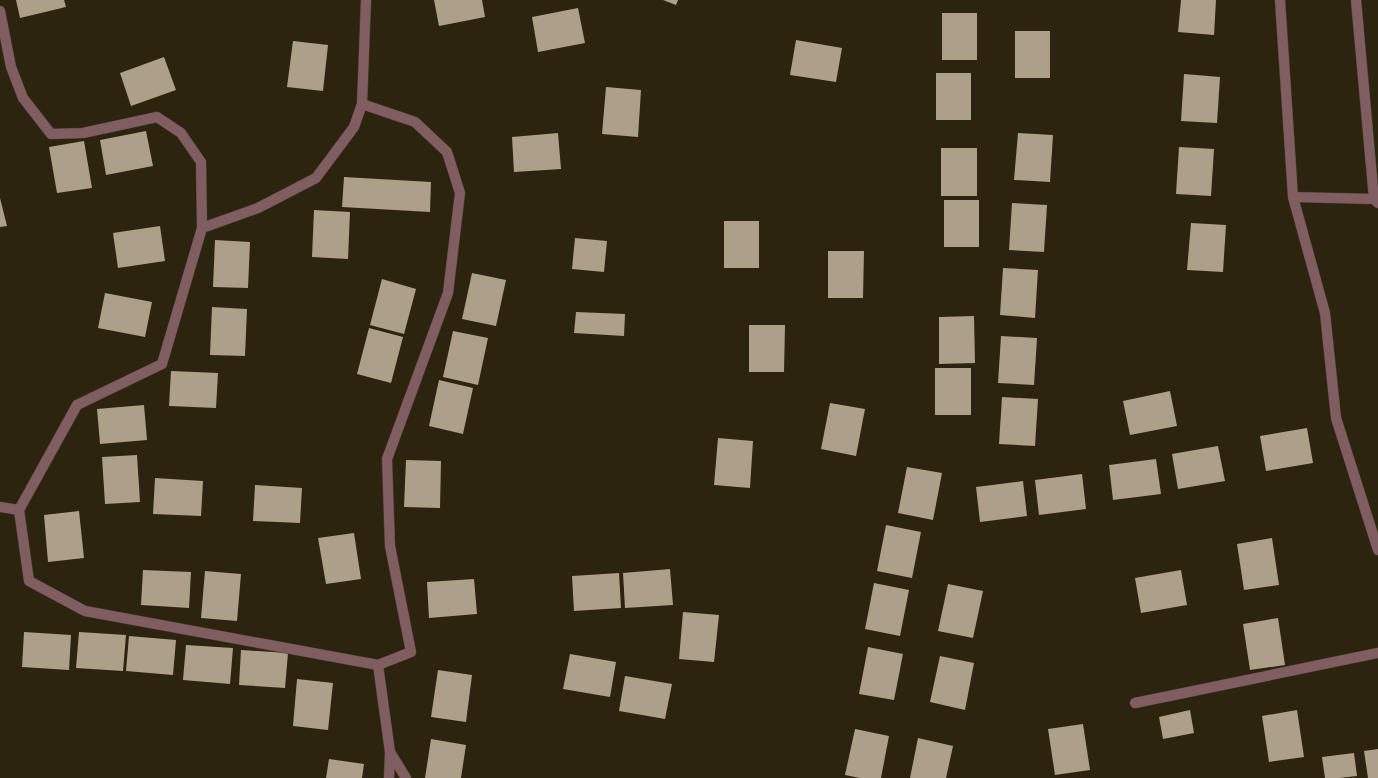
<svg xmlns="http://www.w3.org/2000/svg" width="1378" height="778" viewBox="0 0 1378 778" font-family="'Times New Roman',serif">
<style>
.building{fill:#ae9f88}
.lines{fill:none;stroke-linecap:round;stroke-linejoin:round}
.street-casing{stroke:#48402c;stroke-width:11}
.street{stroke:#805d60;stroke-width:10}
</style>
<rect width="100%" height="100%" fill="#2d240f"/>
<!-- building -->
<g class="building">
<path d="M16,0H64L66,7L20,18Z"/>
<path d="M434,0H482L485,17L439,26Z"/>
<path d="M663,0H678L676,5Z"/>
<path d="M1181,0H1216L1214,35L1178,32Z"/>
<path d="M578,8L585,43L538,52L532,17Z"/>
<rect x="942" y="13" width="35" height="47"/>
<rect x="1015" y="31" width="35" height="47"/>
<path d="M796,40L842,48L836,82L790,75Z"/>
<path d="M293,41L328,45L323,91L287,87Z"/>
<path d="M164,57L176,90L131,106L120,73Z"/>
<rect x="936" y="73" width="35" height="47"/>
<path d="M1184,74L1220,77L1217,123L1181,121Z"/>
<path d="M606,87L641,90L638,137L602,134Z"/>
<path d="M146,131L153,166L106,175L100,140Z"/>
<path d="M558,133L561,169L514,172L512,137Z"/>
<path d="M1018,133L1053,135L1050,182L1014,180Z"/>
<path d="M84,141L92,188L57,193L49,147Z"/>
<path d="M1179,147L1214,149L1211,196L1176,194Z"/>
<rect x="941" y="148" width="36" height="48"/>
<path d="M344,177L431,182L430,212L342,207Z"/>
<path d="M0,198L7,226L0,227Z"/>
<rect x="944" y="200" width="35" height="47"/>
<path d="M1012,203L1047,205L1044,252L1009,250Z"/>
<path d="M314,210L350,212L348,259L312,257Z"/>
<rect x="724" y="221" width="35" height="47"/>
<path d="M1191,223L1226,225L1223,272L1187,270Z"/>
<path d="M160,226L165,261L118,268L113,233Z"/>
<path d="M575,238L607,241L604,272L572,269Z"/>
<path d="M215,240L250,242L248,288L213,287Z"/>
<path d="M828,251H864L863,298H828Z"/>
<path d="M1003,268L1038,270L1035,318L1000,315Z"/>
<path d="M472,273L506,280L496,326L462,319Z"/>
<path d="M382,279L416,289L404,334L370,325Z"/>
<path d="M105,293L152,302L145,337L98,328Z"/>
<path d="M212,307L247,309L245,356L210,355Z"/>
<path d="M576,312L625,314L624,336L574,333Z"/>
<path d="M974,316L975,363L939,364V317Z"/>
<path d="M749,325H785L784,372H749Z"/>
<path d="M369,328L403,337L391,383L357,374Z"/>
<path d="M453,331L488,338L478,385L443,377Z"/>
<path d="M1001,336L1037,338L1034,385L998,383Z"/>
<rect x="935" y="368" width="36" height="47"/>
<path d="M171,371L218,373L216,408L169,406Z"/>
<path d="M439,380L473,388L463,434L429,426Z"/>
<path d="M1170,391L1177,426L1130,435L1123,401Z"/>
<path d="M1002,397L1038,399L1035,446L999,444Z"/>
<path d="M830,403L865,409L856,456L821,449Z"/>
<path d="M144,405L147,440L100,444L97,409Z"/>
<path d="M1307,428L1313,463L1266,471L1260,436Z"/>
<path d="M718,438L753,441L750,488L714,485Z"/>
<path d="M1218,446L1225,481L1178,489L1172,454Z"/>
<path d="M137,455L140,502L105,504L102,457Z"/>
<path d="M1156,459L1161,494L1113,500L1109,465Z"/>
<path d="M406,460L441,461L440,508L404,507Z"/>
<path d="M907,467L942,473L933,520L898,513Z"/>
<path d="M1082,474L1086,509L1039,515L1035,480Z"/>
<path d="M155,478L203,481L201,516L153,514Z"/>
<path d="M1023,481L1027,516L980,522L976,487Z"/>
<path d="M255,485L302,488L300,523L253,521Z"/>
<path d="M79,511L84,558L48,562L44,515Z"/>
<path d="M886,525L921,532L912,578L877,571Z"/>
<path d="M354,533L361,579L326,584L318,538Z"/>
<path d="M1272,538L1279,585L1244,590L1237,544Z"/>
<path d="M670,569L673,605L625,608L623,573Z"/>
<path d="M143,570L191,572L189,608L141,605Z"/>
<path d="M1181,570L1187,605L1141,613L1135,578Z"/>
<path d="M205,571L241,574L237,621L201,618Z"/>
<path d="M619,573L621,608L574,611L572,576Z"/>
<path d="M474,579L477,614L429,618L427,582Z"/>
<path d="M874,583L909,590L900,636L865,629Z"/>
<path d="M948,584L983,591L973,638L938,631Z"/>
<path d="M683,612L719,615L714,662L679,659Z"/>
<path d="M1278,618L1285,665L1250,670L1243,624Z"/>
<path d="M24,632L71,635L69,670L22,667Z"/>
<path d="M79,632L126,635L123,671L76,668Z"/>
<path d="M129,636L176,640L173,675L126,671Z"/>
<path d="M186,645L233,648L230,684L183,680Z"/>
<path d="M868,647L903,654L894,700L859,694Z"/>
<path d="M241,650L288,653L285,688L239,685Z"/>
<path d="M570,654L616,662L610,697L563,689Z"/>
<path d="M940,656L974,663L965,710L930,702Z"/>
<path d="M438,670L472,675L466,722L431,717Z"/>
<path d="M625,676L672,684L665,719L619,711Z"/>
<path d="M297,679L333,683L328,730L293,726Z"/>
<path d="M1190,710L1194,733L1163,739L1159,717Z"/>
<path d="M1297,710L1304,757L1269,762L1262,716Z"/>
<path d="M1083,724L1090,770L1055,775L1048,729Z"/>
<path d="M855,729L889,736L881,778H860L845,775Z"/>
<path d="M918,738L953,746L946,778H910Z"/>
<path d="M431,739L466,745L461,778H425Z"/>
<path d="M1378,749V778H1368L1364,751Z"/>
<path d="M1354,753L1357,776L1339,778H1325L1322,757Z"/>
<path d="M329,759L364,764L362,778H326Z"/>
</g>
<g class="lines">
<defs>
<g id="street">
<path d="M1280,0L1293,197L1325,313L1336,418L1378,550"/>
<path d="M1356,0L1374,199"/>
<path d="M0,11L11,67L23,98L51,134L83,133L157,117L181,133L201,162L202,228"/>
<path d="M362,104L415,122L447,152L460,193L448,293L387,459L390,546L411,652L378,665L85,611L29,581L19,510L77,405L162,364L202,228L258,208L316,178L354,127L362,104L366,0"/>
<path d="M1293,197L1374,199L1378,203"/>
<path d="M0,507L19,510"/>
<path d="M378,665L390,752L406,778"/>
<path d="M1135,703L1378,653"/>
<path d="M389,778L390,752"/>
</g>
</defs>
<!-- street casing -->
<use href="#street" class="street-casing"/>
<!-- street -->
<use href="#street" class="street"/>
</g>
</svg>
